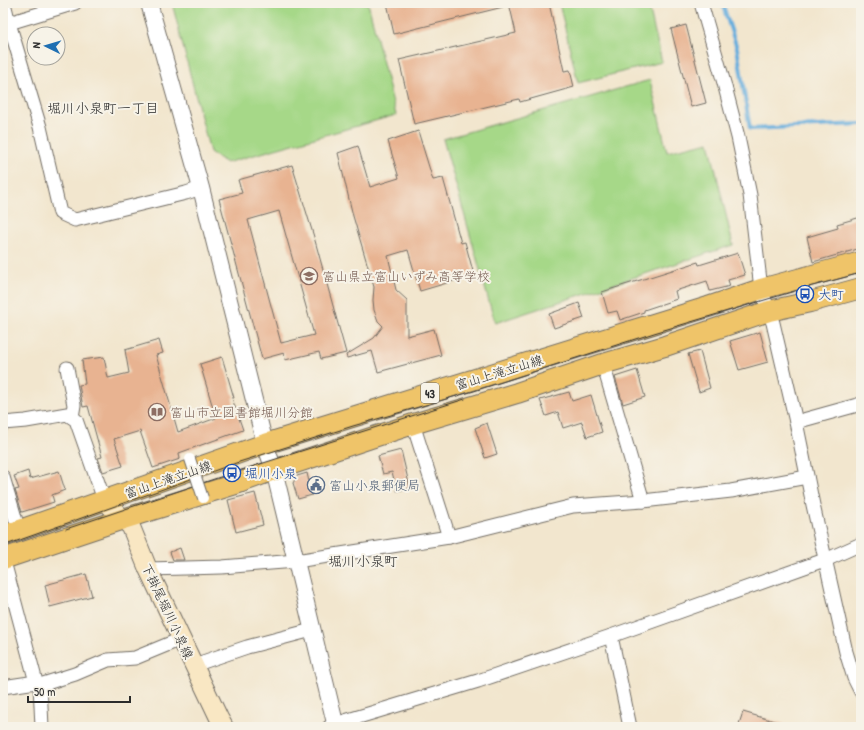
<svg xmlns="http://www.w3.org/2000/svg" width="864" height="730" viewBox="0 0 864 730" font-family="'Patrick Hand','Klee One',sans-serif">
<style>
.green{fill:#a6d888;stroke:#68825a}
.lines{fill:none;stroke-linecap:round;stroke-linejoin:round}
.stream{stroke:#66aedd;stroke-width:4}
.building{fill:#e8b391;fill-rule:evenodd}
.minor-casing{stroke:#716c64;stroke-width:15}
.tertiary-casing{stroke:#716c64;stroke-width:18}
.secondary-casing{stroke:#716c64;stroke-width:20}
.primary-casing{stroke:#716c64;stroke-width:22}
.minor{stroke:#fff;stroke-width:13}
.tertiary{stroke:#fff;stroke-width:16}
.secondary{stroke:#f9e7c3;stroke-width:18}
.primary{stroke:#efc469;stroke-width:20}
.tram{stroke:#2b2b2b;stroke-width:1}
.pedestrian-bridge-casing{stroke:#716c64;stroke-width:12;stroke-linecap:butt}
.pedestrian-bridge{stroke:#fff;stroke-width:10}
.labels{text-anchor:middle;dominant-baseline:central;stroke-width:4;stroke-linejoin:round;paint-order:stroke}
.shield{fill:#f7f3e8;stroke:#686764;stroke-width:1}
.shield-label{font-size:12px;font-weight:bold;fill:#2b2b2b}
.education-label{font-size:13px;fill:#785e54;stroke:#f7f3e8;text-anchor:start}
.transit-label{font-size:13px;fill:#164399;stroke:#f7f3e8;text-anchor:start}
.street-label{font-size:13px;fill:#2b2b2b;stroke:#f7f3e8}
.service-label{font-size:13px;fill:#4e5e75;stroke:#f7f3e8;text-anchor:start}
.neighbourhood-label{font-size:14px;fill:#2b2b2b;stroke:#f7f3e8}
</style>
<rect width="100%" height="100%" fill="#f7f3e8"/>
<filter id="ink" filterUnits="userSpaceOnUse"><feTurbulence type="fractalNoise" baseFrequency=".025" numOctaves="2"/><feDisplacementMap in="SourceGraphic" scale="8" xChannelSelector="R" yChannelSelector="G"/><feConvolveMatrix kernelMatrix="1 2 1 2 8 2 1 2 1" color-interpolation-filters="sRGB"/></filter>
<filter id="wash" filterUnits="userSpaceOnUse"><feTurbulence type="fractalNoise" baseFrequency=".012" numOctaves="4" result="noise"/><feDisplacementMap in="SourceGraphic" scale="16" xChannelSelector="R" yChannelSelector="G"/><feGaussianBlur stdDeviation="0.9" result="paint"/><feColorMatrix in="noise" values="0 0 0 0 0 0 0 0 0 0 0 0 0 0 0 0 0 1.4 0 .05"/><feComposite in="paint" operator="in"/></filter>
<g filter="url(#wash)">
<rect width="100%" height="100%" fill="#f2e6ce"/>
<!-- green -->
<g class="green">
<path d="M172,3H368L396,115L226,163L210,152Z"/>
<path d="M559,3H648L662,62L578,83Z"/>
<path d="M650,80L667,152L709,142L733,245L495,323L443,139Z"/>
</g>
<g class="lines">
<!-- stream -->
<path class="stream" d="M722,3L737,48L750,129L861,124"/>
</g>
<g id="blocks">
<!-- building -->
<g class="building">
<path d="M387,3H503V7L394,34Z"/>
<path d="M509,3H549L564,71L570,70L574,87L520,102L519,99L414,124L399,60L516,33Z"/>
<path d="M686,25L706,103L691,107L671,29Z"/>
<path d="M418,131L433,180L443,178L461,243L465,242L474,275L420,291L408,250L388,256L396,290L407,300V336L434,329L441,355L378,372L372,351L347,358L346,355L374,338L383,326L378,321L374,310L373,300L374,287L353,216L338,153L358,146L370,187L399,178L388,141Z"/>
<path d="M292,165L314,237L346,353L321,359L319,352L285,360L284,353L262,359L219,199L242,193L238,180ZM279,211L314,335L281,343L248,220Z"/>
<path d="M861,217V248L813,262L807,237L838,228L837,224Z"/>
<path d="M738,253L745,275L728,280L730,286L710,291L707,281L675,291L677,299L644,310V312L620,320L617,311L608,313L602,292L698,262L699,265Z"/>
<path d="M579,303L584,318L554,328L549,314Z"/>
<path d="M760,332L768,362L739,370L730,341Z"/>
<path d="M159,340L163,353L156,355L178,432L216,418L200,364L222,357L234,398H232L243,430L179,453L180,459L153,468L140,431L114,439L123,466L103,472L98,458L102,457L88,406L83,407L79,385L85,384L82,360L104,357L108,378L129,373L125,350Z"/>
<path d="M700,351L710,388L699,392L688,354Z"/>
<path d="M637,370L645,397L623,404L615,377Z"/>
<path d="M569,392L572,401L591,395L602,432L587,437L582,422L563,428L558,412L546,416L540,400Z"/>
<path d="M487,423L497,454L485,458L475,428Z"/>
<path d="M401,450L410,488L397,491L392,472L383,474L378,456Z"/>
<path d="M28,471L30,479L59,471L65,490L52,495L54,502L22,512L15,490L19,489L14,476Z"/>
<path d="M307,473L312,495L298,499L293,483L297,476Z"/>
<path d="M255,493L263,525L236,532L228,500Z"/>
<path d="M180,548L184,560H173L170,552Z"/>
<path d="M86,574L92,596L50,607L45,585Z"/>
<path d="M743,712L784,724V727H738Z"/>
</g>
</g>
</g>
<g filter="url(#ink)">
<use href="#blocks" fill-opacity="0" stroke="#716c64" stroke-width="1"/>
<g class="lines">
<defs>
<g id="minor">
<path d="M4,3L9,23L40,127L60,213L75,220L186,193L201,188"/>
<path d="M701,3L724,83L738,137L750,195L761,289L773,323L796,422L813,505L846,652L854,678L861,692"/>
<path d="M3,23H9L75,3"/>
<path d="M603,364L643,501"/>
<path d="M67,368L74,405L72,417"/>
<path d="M796,422L861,404"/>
<path d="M3,423L26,421L67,414L76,420L101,491L105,501"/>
<path d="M413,424L449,537"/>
<path d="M3,477L19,531"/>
<path d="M3,561L6,569L36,682L40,685L42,727"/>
<path d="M148,569L222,567L296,561L449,537L573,506L643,501L731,491L807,477"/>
<path d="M611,636L630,727"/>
<path d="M194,665L247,647L312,630"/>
<path d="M40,685L75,674L108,660L135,658L181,639"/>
<path d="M3,687L36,682"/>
<path d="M329,727L335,724L478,681L611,636L830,558L861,544"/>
</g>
<path id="tertiary" d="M149,3L201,188L265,444L274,470L336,727"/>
<path id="secondary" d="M105,501L131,527L148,569L219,718L224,727"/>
<g id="primary">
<path d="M3,536L265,444L708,307L761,289L861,262"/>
<path d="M3,559L123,519L239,483L274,470L413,424L517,393L603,364L665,346L769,311L810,302L861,288"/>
</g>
</defs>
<!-- minor casing -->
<use href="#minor" class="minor-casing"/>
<!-- tertiary casing -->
<use href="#tertiary" class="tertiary-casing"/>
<!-- secondary casing -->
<use href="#secondary" class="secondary-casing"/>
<!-- primary casing -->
<use href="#primary" class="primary-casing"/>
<!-- minor -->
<use href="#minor" class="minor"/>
<!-- tertiary -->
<use href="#tertiary" class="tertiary"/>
<!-- secondary -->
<use href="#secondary" class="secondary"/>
<!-- primary -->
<use href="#primary" class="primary"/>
<!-- tram -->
<g class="tram">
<path d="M66,529L232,473L465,399"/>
<path d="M3,546L236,463L353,426L474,391L654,333L805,288L861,273"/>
</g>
<defs>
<path id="pedestrian-bridge" d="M190,459L203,498"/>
</defs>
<!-- pedestrian-bridge casing -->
<use href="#pedestrian-bridge" class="pedestrian-bridge-casing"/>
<!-- pedestrian-bridge -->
<use href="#pedestrian-bridge" class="pedestrian-bridge"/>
</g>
</g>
<!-- icons -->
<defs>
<symbol id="school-ring" viewBox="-11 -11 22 22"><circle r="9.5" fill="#f7f3e8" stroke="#8d6e63" stroke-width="1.5"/><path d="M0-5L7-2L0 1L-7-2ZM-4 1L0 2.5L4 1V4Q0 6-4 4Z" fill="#8d6e63"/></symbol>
<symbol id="bus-ring" viewBox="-11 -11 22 22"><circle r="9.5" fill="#f7f3e8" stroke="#1a4fb4" stroke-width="1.5"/><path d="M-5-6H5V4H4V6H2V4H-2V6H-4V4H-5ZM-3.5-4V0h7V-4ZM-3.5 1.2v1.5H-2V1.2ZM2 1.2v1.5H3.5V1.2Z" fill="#1a4fb4"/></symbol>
<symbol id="library-ring" viewBox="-11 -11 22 22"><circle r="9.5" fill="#f7f3e8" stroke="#8d6e63" stroke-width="1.5"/><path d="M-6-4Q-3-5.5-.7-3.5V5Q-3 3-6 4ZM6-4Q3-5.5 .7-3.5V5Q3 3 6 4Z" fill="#8d6e63"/></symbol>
<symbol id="civic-ring" viewBox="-11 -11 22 22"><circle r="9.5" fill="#f7f3e8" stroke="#5c6f8a" stroke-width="1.5"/><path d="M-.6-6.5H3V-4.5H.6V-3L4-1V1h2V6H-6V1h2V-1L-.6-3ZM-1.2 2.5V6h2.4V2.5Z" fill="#5c6f8a"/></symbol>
</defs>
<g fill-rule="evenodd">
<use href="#school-ring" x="299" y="266" width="20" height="20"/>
<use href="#bus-ring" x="795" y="284" width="20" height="20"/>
<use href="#library-ring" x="147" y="402" width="20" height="20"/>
<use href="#bus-ring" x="222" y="463" width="20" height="20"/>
<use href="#civic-ring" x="306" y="475" width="20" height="20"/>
</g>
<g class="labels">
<!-- shield labels -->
<rect class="shield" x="421" y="383" width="18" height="20" rx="3"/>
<g class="shield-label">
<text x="430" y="393">43</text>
</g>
<!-- education labels -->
<g class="education-label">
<text x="322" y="276">富山県立富山いずみ高等学校</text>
<text x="170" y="412">富山市立図書館堀川分館</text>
</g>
<!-- transit labels -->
<g class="transit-label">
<text x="818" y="294">大町</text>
<text x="245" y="473">堀川小泉</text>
</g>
<!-- street labels -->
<g class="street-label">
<text transform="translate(499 372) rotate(-17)">富山上滝立山線</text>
<text transform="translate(168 479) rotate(-19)">富山上滝立山線</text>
<text transform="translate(168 611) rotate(65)">下掛尾堀川小泉線</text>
</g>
<!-- service labels -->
<g class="service-label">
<text x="329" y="485">富山小泉郵便局</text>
</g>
<!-- neighbourhood labels -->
<g class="neighbourhood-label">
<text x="103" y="107">堀川小泉町一丁目</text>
<text x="363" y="560">堀川小泉町</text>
</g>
</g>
<!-- margin -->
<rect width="864" height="730" fill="none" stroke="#f7f3e8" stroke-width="16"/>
<!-- north arrow -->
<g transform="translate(46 46) rotate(275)"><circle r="19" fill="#f7f3e8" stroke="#a5a39c"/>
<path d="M0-3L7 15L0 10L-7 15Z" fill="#1f6fb2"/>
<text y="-6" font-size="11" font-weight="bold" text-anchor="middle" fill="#2b2b2b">N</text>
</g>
<!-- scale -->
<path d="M28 696v6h102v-6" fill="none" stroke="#2b2b2b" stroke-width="2"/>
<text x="34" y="696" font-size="12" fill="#2b2b2b" stroke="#f7f3e8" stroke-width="3" paint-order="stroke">50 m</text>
</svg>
